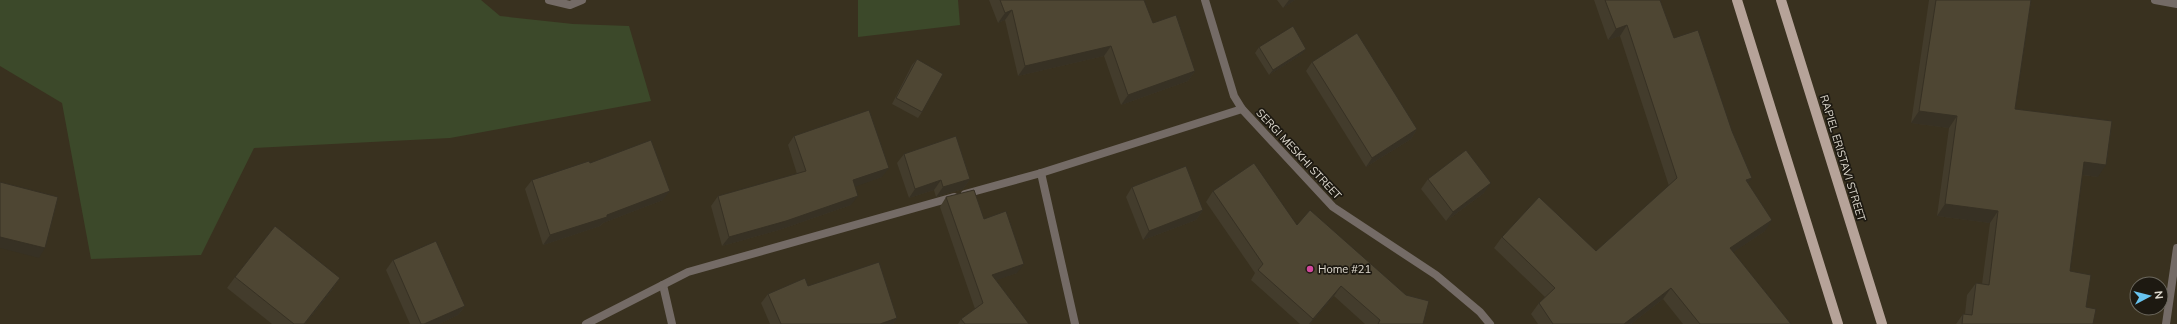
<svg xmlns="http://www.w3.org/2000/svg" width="2177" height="324" viewBox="0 0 2177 324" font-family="Mulish,sans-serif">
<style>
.green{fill:#3c492a}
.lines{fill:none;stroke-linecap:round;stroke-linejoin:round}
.service{stroke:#746b66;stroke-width:8}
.minor{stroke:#746b66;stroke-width:8}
.tertiary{stroke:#746b66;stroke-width:8}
.primary{stroke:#b6a399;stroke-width:10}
.wall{fill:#433c2c}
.shaded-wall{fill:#373124}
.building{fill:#4e4633;stroke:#373124}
.hotel-dot{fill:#d1479c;stroke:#1d1911;stroke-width:1.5}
.labels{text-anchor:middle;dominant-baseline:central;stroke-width:3.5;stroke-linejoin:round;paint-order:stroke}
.street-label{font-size:11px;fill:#e0dbd0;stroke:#1d1911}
.poi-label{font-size:11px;fill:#e0dbd0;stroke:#1d1911;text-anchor:start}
</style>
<rect width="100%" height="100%" fill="#39311f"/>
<!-- green -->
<g class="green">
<path d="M0,0H481L500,16L573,24L629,26L651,101L450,138L254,148L201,255L91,259L62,103L0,66Z"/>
<path d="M858,0H958L960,25L858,37Z"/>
</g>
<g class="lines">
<!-- service -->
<g class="service">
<path d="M549,0L570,5L582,0"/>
<path d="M2155,0L2177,4"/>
</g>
<!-- minor -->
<g class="minor">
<path d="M1041,173L1075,324"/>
<path d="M965,194L1041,173L1242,109"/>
<path d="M663,285L672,324"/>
<path d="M586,324L688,272L954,197"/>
<path d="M2166,324L2177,248"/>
</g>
<!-- tertiary -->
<path class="tertiary" d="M1205,0L1234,96L1242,109L1333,207L1436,275L1480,312L1490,324"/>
<!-- primary -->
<g class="primary">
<path d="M1737,0L1838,324"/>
<path d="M1781,0L1882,324"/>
</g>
</g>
<!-- wall -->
<g class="wall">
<path d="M989,0H1144L1153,23L1195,71L1188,81L1121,105L1104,56L1018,76L1005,20L998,23Z"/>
<path d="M1277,0H1295L1283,8Z"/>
<path d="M1594,0H1660L1674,38L1748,183L1765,231L1733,252L1791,324H1683L1663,299L1631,324H1538L1531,314L1539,303L1545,297L1494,248L1502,237L1596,251L1669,186L1620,36L1608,40Z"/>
<path d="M1929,0H2031L2015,109L2098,177L2082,175L2070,271L2093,324H1956L1963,314H1965L1967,295L1976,283L1982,284L1990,223L1937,216L1949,128L1911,123Z"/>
<path d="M1259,47L1302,54L1269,75L1255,53Z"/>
<path d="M917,59L922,112L918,118L892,104L912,65Z"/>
<path d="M1312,62L1417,129L1411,139L1366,167L1306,71Z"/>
<path d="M794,136L882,177L855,186L851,205L779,230L722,246L711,206L718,196L797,174L788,145Z"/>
<path d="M904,154L970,179L963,189L936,197L934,190L909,198L897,163Z"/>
<path d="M590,163L663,200L603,223L600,226L543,245L525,189L532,180Z"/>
<path d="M1428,179L1484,193L1446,221L1421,189Z"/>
<path d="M1132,187L1203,210L1196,220L1143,240L1126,197Z"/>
<path d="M1213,191L1297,225L1423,324H1365L1334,296L1310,324H1300L1251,280L1255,273L1206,202Z"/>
<path d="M946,197L984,219L1017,273L996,280L1029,324H958L961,319L975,309L940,207Z"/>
<path d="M393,260L465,306L458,315L439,324H410L386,270Z"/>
<path d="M235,277L340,278L332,290L305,324H272L227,288Z"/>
<path d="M808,286L897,318L893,324H770L761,303L768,294Z"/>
</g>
<!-- shaded-wall -->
<g class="shaded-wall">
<path d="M1289,0H1295L1283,8Z"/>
<path d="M1012,10L1005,20L998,23L1005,13Z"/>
<path d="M1627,25L1620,36L1608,40L1616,29Z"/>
<path d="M1111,46L1104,56L1018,76L1025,66Z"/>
<path d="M1306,49L1302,54L1269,75L1273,70Z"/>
<path d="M1195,71L1188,81L1121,105L1128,95Z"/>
<path d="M1919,111L1957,116L1949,128L1911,123Z"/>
<path d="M1417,129L1411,139L1366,167L1372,158Z"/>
<path d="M2084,162L2106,165L2098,177L2076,174Z"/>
<path d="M889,168L882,177L846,190L853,180Z"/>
<path d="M1752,178L1744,189L1746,180Z"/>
<path d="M970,179L963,189L936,197L943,187Z"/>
<path d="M941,180L934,190L909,198L915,189Z"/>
<path d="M1491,183L1484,193L1446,221L1453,212Z"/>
<path d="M670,191L663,200L603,223L600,226L543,245L550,235Z"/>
<path d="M858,196L851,205L779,230L722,246L729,237Z"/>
<path d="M1945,204L1998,211L1990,223L1937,216Z"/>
<path d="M1203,210L1196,220L1143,240L1149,231Z"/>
<path d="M1772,220L1765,231L1723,259L1730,248Z"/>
<path d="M0,237L45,248L39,258L0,248Z"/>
<path d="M1024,264L1017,273L986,284L992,275Z"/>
<path d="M340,278L332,290L305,324H304Z"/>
<path d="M1341,286L1334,296L1310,324H1309L1313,319Z"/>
<path d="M1671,288L1663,299L1631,324H1624Z"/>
<path d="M465,306L458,315L439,324H424Z"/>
<path d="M897,318L893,324H880Z"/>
</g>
<!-- building -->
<g class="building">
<path d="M1000,0H1144L1153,23L1176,15L1195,71L1128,95L1111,46L1025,66L1012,10L1005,13Z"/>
<path d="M1605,0H1660L1674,38L1698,30L1732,131L1752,178L1746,180L1772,220L1730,248L1791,324H1700L1671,288L1624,324H1553L1539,303L1555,288L1502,237L1539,197L1596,251L1677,178L1627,25L1616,29Z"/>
<path d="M1936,0H2031L2015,109L2112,121L2106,165L2084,162L2070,271L2091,275L2086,307L2096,309L2093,324H1962L1963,314L1972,315L1976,283L1989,285L1998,211L1945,204L1957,116L1919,111Z"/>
<path d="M1293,26L1306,49L1273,70L1259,47Z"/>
<path d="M1357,33L1417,129L1372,158L1312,62Z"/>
<path d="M917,59L943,74L922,112L896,98Z"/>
<path d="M869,110L889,168L853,180L858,196L786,221L729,237L718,196L806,171L794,136Z"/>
<path d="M956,136L970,179L943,187L941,180L915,189L904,154Z"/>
<path d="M651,140L670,191L607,215V217L550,235L532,180L589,161L590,163Z"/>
<path d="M1466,150L1491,183L1453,212L1428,179Z"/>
<path d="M1254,163L1297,225L1310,210L1406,295L1429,301L1423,324H1378L1380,320L1341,286L1313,319L1258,270L1263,264L1213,191Z"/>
<path d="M1186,166L1203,210L1149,231L1132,187Z"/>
<path d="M0,182L58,197L45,248L0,237Z"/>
<path d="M974,190L984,219L1006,211L1024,264L992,275L1029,324H965L961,319L983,303L946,197Z"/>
<path d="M275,226L340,278L304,324H294L235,277Z"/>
<path d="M436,241L465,306L424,324H421L393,260Z"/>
<path d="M879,262L897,318L880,324H781L768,294L805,278L808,286Z"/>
</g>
<!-- markers -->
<circle class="hotel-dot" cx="1310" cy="269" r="4"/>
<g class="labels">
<!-- street labels -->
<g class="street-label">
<text transform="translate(1299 154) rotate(47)">SERGI MESKHI STREET</text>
<text transform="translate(1843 158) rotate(73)">RAPIEL ERISTAVI STREET</text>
</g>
<!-- poi labels -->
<g class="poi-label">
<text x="1318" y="269">Home #21</text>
</g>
</g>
<!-- north arrow -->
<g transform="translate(2149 296) rotate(83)"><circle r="19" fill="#1d1911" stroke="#6b675d"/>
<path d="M0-3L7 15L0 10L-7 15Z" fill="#68c4f0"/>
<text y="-6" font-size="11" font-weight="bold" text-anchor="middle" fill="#e0dbd0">N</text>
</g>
</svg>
